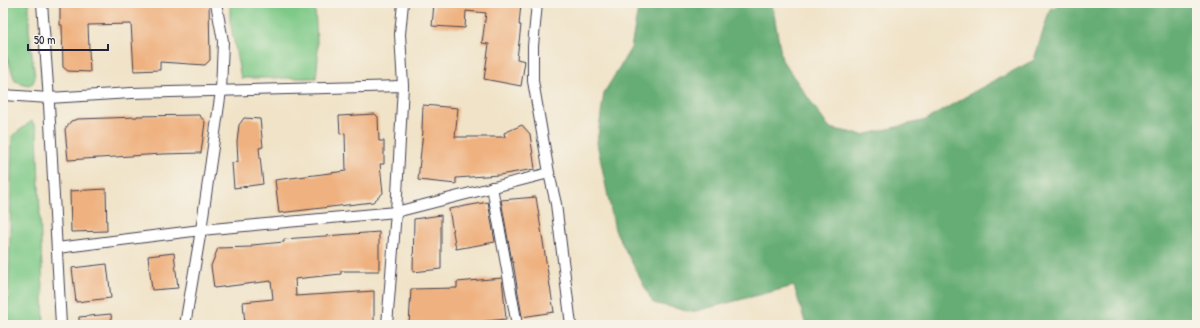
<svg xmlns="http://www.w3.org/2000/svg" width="1200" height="328" viewBox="0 0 1200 328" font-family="'Patrick Hand',sans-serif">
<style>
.green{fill:#7ec987;stroke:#507661}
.forest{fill:#66ad74;stroke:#446858}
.building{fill:#efb17f}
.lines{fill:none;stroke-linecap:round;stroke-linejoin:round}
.minor-casing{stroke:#413f50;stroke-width:12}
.minor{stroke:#fff;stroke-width:10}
</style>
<rect width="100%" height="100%" fill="#f7f3e8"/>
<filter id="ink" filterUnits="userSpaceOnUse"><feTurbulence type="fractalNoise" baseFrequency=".025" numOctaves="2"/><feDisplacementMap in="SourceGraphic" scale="8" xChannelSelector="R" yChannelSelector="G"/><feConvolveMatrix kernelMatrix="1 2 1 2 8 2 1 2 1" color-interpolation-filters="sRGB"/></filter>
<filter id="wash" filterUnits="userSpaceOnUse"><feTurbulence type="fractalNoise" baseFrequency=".012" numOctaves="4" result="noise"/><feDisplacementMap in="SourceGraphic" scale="16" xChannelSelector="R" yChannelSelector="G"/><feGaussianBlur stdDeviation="0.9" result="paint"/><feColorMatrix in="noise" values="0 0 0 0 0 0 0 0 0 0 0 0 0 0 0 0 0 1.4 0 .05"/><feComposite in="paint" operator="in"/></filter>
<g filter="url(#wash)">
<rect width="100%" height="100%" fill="#f0e3c8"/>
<!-- green -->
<g class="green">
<path d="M3,3H29V30L35,78L33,83L28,85L15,81L3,45Z"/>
<path d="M230,3H314L315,8L318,58L316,78H241L230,21Z"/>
<path d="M32,121L37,130L44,325H8L12,136Z"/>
</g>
<!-- forest -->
<path class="forest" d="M639,3H772L782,60L829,128L863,135L926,120L977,90L1034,60L1050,9L1064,3H1197V325H806L794,286L692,312L653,303L615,230L597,143L604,93L631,48Z"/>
<g id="blocks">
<!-- building -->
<g class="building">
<path d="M60,3H209L210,60L205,65L160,62V70L134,71L131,24L88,25L90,72L68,71L63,67L62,25H60Z"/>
<path d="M434,3L481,4V3H521L519,25H521L517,59L525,61L521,86L484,79L489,44L482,43L486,13L466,11L465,28L432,26Z"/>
<path d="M423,105L458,108L455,137H505L504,133L522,125L530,134L535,169L499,175L456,178V184L418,180L423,131L422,130Z"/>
<path d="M375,114L378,117L379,141H384V164H380L383,193L373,202L279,213L275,180L346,171L345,133L340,134L339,116Z"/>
<path d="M199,115L205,122L201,153L162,154L68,160L65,129L71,121L78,119L137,117V116Z"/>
<path d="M244,118L260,119L263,147L259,148L263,184L234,188L232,163L238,162L237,142L239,125Z"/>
<path d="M106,189L107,231L71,232L70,191Z"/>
<path d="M536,197L554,312L522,317L513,262H512L501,200Z"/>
<path d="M488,202L495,242L456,249L449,209Z"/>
<path d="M441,215V269L413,272L414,219Z"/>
<path d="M379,232V271H341V274L295,279L296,296L374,291V325H245L243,302L273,299L271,281L214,288L211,266L218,248L252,247V245L284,242V239Z"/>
<path d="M174,253L178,288L152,290L148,256Z"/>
<path d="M107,264L111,298L76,302L72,268Z"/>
<path d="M502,278L506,319L448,325H409L411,289L457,288V282Z"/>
<path d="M111,314L112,325H79V317Z"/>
</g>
</g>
</g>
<g filter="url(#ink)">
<use href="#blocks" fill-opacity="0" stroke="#413f50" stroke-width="1"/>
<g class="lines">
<defs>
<g id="minor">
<path d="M42,3L48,86L61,325"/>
<path d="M537,3L533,46V81L549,173L556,204L571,325"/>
<path d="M3,95L49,98L131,93L403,86"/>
<path d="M492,187L517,325"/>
<path d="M57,248L201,230L396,212L549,173"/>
<path d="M185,325L201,230L221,91L223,41L216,3"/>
<path d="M387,325L396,212L403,86L400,34L403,3"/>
</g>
</defs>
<!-- minor casing -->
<use href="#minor" class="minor-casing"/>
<!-- minor -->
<use href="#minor" class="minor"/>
</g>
</g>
<!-- margin -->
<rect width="1200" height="328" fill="none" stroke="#f7f3e8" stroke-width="16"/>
<!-- scale -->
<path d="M28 44v6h80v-6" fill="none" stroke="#22223b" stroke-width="2"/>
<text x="34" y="44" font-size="12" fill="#22223b" stroke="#f7f3e8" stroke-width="3" paint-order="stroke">50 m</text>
</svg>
